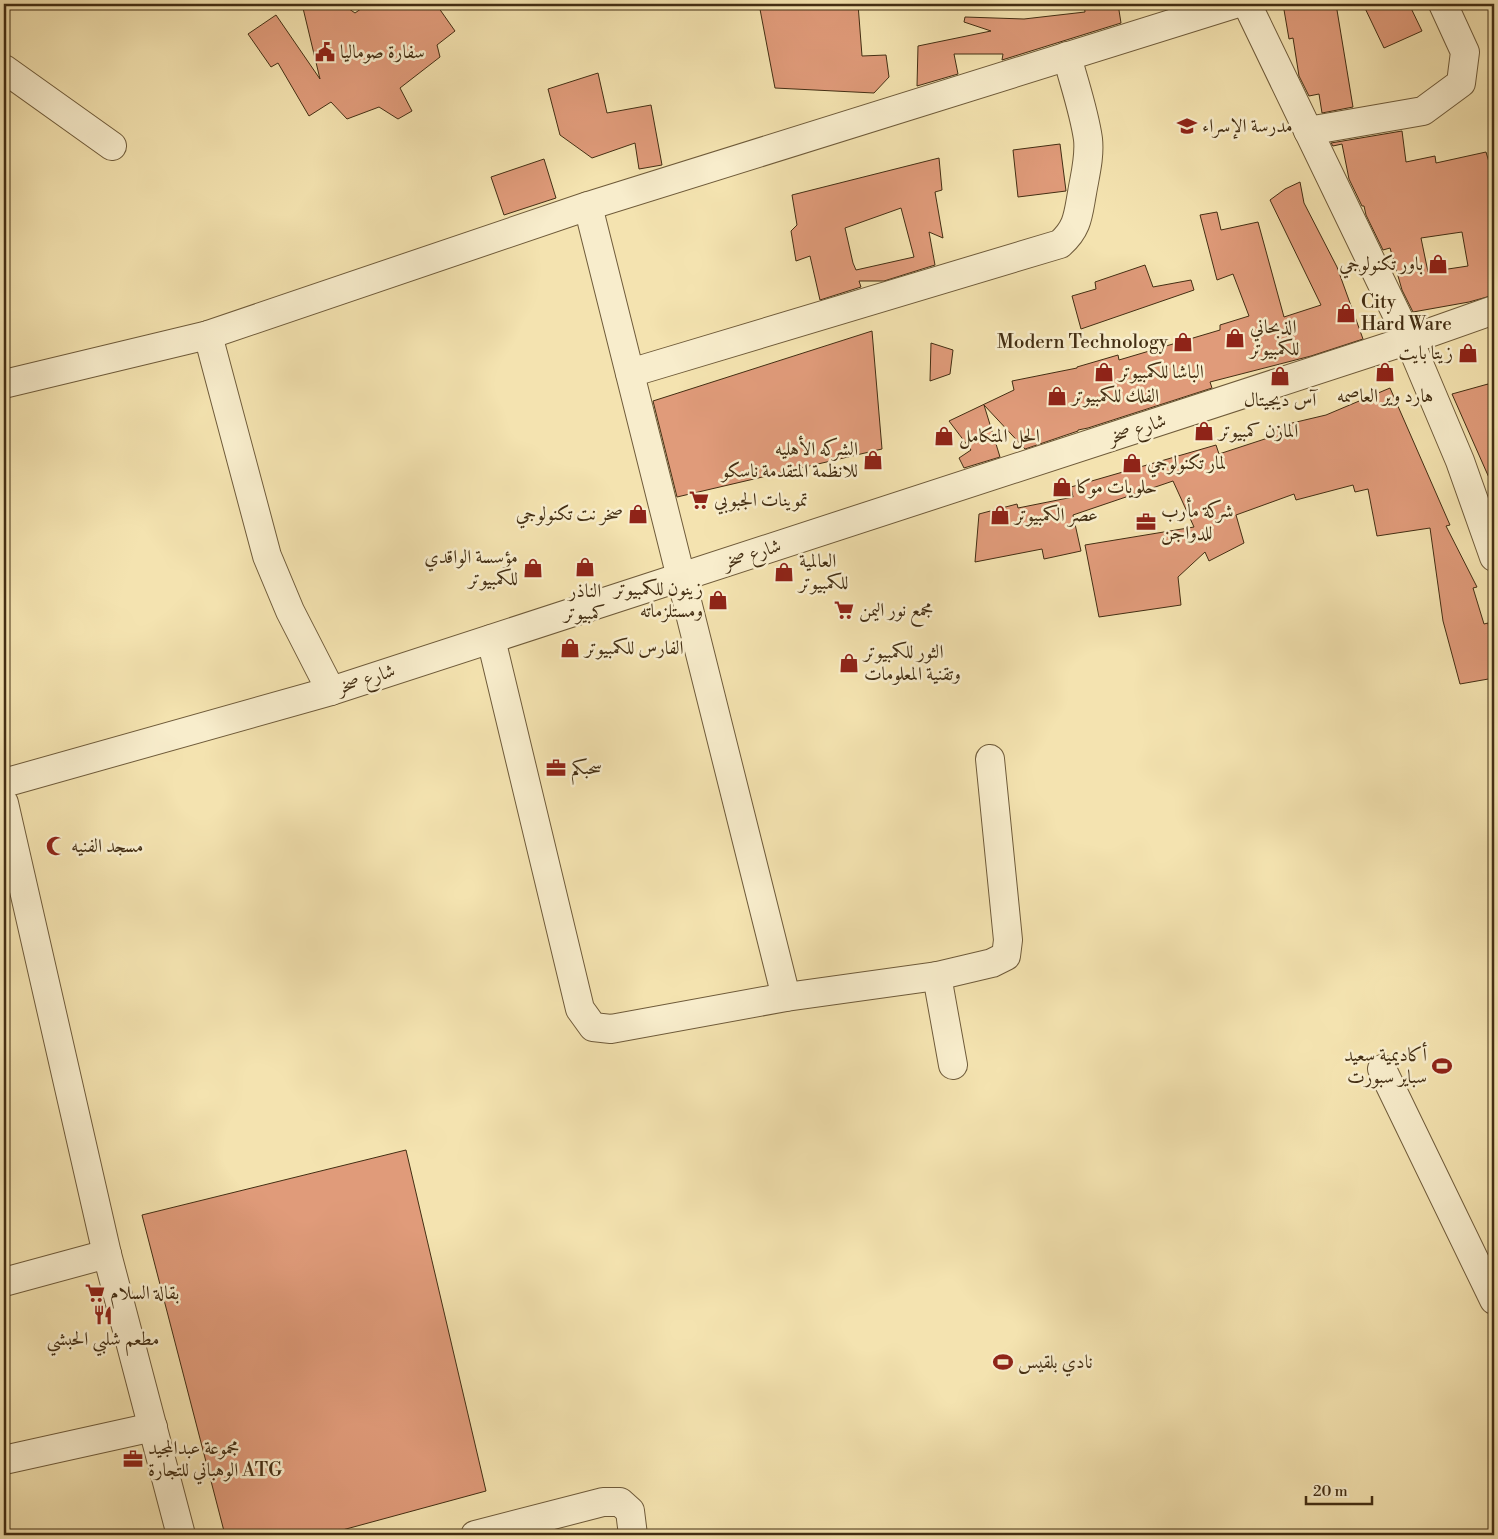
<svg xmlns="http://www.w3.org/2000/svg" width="1498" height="1539" viewBox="0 0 1498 1539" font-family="'Libre Bodoni',Amiri,serif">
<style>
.building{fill:#e09b7a;stroke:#432e13;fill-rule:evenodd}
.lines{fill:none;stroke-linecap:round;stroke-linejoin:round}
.minor-casing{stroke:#6f5b3a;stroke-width:30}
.minor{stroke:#f8edcc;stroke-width:28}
.labels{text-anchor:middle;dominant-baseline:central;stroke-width:5;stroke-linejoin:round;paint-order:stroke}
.poi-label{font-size:19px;fill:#432e13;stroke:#f8edcc;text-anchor:start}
.street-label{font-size:19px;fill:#432e13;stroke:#f8edcc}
</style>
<rect width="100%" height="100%" fill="#f4e3b0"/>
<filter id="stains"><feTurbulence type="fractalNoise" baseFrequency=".004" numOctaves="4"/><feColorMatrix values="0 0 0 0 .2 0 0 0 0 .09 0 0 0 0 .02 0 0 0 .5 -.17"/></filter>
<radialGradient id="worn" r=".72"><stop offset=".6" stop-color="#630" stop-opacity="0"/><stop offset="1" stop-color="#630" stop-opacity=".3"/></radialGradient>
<!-- building -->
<g class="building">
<path d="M302,4H342L355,13L368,4H436L455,31L437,45L440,57L400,88L412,111L398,119L379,107L347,119L331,102L309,116L278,63L271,67L248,34L276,15L320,79Z"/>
<path d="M759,4H858L862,56L886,55L889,77L874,93L775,88Z"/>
<path d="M1084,4H1118L1121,23L1002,60L1003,54H954L958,74L917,86L918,46L991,31L964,22L965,17L1024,19L1085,12Z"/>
<path d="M1283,4H1336L1353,107L1322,113L1319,94L1309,96L1299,76L1293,38L1289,39Z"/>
<path d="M1363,4H1409L1422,31L1384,48Z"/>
<path d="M598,73L607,113L651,105L662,165L639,169L635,143L592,158L560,135L548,89Z"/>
<path d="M1402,131L1406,162L1435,156L1436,163L1486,152L1494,179V295L1469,302L1413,312L1402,290L1390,248L1383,250L1366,215L1364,206H1362L1349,179L1342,144L1333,146L1331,143ZM1462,232L1468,266L1428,272L1421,238Z"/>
<path d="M1060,144L1066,191L1018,197L1013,150Z"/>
<path d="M939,158L942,190L935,192L943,238L929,232L935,265L884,281H859L861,287L820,300L810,256L796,261L791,231L797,225L792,195ZM901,208L914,257L856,270L853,263L845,228Z"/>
<path d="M544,159L556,198L504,215L491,177Z"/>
<path d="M1300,182L1304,203L1337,267L1363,339L1311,356L1210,382L1212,388L1088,428L1078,430V431L1025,449L984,405L1000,457L964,468L959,458L971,450L949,421L1014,390L1012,381L1077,368V367L1118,355L1119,360L1220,330V325L1249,316L1233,274L1217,280L1200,215L1217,212L1221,230L1258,222L1284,317L1321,305L1270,200L1285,189Z"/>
<path d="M1145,265L1153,287L1191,280L1194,290L1081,329L1072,296L1096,289L1095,282Z"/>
<path d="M872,331L882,449L677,497L653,401Z"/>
<path d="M931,343L953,350L950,374L930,381Z"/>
<path d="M1488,384L1494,400V489L1452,394Z"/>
<path d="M1390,388L1450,525L1446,526L1477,587L1473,588L1484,624L1488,623L1494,660V678L1460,684L1443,621L1430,528L1377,536L1368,489L1355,492L1353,485L1296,500L1294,494L1236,515L1244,543L1209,561L1205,552L1178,577L1181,605L1099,617L1085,545L1194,527L1173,481L1073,515L1081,551L1044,559L1042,549L975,562L979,514L1017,504L1018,508L1073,497L1071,487L1216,445L1219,454L1274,436L1271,428L1326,415Z"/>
<path d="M406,1150L486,1491L324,1535H225L142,1215Z"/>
</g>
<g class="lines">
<defs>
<g id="minor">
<path d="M1247,4L1409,340L1460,461L1494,557"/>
<path d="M4,69L112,146"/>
<path d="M1308,131L1423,111L1461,83L1465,52L1443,4"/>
<path d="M588,206L786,997"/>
<path d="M208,335L267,556L290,611L331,691"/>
<path d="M630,373L1060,244C1078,228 1078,215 1082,193C1085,175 1090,157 1088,139C1084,111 1074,83 1067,56"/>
<path d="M4,384L208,335L588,206L1235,4"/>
<path d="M491,639L580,1009L593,1027L611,1029L786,997L937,976L992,963L1006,956L1008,940L990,759"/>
<path d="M4,783L331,691L1409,340L1494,310"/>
<path d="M4,803L107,1254L181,1535"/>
<path d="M937,976L953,1065"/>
<path d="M1382,1069L1494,1300"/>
<path d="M4,1282L107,1254"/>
<path d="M4,1460L153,1427"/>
<path d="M475,1535L603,1502H620L630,1511L633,1535"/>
</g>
</defs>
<!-- minor casing -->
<use href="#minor" class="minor-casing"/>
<!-- minor -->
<use href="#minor" class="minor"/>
</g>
<!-- icons -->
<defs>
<symbol id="civic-bare" viewBox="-9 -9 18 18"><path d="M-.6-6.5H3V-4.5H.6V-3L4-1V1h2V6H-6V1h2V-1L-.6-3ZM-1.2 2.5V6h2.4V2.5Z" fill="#8f2418" stroke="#f8edcc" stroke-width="2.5" paint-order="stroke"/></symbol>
<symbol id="school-bare" viewBox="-9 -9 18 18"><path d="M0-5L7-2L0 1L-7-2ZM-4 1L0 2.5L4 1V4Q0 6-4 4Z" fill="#8f2418" stroke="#f8edcc" stroke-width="2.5" paint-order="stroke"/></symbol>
<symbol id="shop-bare" viewBox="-9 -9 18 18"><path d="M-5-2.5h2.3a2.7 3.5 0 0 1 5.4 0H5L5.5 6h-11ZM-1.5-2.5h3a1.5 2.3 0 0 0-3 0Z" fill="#8f2418" stroke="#f8edcc" stroke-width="2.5" paint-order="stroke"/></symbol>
<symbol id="supermarket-bare" viewBox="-9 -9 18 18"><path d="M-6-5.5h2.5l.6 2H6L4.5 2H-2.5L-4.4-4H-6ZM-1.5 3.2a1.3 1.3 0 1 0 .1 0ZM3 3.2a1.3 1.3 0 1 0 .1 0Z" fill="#8f2418" stroke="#f8edcc" stroke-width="2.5" paint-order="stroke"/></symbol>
<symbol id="office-bare" viewBox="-9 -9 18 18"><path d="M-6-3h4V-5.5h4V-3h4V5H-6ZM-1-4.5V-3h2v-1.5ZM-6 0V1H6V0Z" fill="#8f2418" stroke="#f8edcc" stroke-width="2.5" paint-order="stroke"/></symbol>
<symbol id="mosque-bare" viewBox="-9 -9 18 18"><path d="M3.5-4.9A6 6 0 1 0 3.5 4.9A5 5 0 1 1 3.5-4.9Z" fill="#8f2418" stroke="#f8edcc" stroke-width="2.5" paint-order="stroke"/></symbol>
<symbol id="stadium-bare" viewBox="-9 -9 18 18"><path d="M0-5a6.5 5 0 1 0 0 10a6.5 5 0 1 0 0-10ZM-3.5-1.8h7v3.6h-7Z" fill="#8f2418" stroke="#f8edcc" stroke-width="2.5" paint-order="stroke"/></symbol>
<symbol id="restaurant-bare" viewBox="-9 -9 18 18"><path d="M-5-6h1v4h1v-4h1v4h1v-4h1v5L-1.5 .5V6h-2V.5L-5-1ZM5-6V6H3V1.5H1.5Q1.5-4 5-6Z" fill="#8f2418" stroke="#f8edcc" stroke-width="2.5" paint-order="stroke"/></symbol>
</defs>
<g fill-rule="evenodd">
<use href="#civic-bare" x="311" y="38" width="28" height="28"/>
<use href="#school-bare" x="1173" y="112" width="28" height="28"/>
<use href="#shop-bare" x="1424" y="250" width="28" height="28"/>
<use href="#shop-bare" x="1332" y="299" width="28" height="28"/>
<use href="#shop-bare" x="1221" y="324" width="28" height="28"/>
<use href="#shop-bare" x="1169" y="328" width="28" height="28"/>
<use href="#shop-bare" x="1454" y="339" width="28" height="28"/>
<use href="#shop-bare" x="1090" y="358" width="28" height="28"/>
<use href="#shop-bare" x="1371" y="358" width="28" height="28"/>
<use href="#shop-bare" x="1266" y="362" width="28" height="28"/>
<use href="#shop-bare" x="1043" y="382" width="28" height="28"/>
<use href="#shop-bare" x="1190" y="417" width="28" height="28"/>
<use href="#shop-bare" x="930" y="422" width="28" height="28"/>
<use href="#shop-bare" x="859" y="446" width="28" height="28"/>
<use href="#shop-bare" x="1118" y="449" width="28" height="28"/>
<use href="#shop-bare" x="1048" y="473" width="28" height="28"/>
<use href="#supermarket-bare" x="685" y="486" width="28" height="28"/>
<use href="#shop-bare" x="624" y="500" width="28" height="28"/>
<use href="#shop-bare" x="986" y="501" width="28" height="28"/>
<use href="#office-bare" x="1132" y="508" width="28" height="28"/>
<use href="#shop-bare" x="571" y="553" width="28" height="28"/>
<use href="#shop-bare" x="519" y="554" width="28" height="28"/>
<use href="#shop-bare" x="770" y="558" width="28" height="28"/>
<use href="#shop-bare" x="704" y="586" width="28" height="28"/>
<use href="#supermarket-bare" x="830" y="596" width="28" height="28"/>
<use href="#shop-bare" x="556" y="634" width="28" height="28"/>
<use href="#shop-bare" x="835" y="649" width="28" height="28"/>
<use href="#office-bare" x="542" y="754" width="28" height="28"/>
<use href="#mosque-bare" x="42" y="832" width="28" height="28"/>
<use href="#stadium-bare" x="1428" y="1052" width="28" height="28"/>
<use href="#supermarket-bare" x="81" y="1279" width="28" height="28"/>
<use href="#restaurant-bare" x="89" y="1301" width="28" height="28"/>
<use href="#stadium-bare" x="989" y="1348" width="28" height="28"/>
<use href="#office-bare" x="119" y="1445" width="28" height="28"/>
</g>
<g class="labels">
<!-- poi labels -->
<g class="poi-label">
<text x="340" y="52">سفارة صوماليا</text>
<text x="1202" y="126">مدرسة الإسراء</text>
<text x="1423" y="264" text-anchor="end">باور تكنولوجي</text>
<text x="1361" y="302">City<tspan x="1361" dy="22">Hard Ware</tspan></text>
<text x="1250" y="327">الذبحاني<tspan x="1250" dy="22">للكمبيوتر</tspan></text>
<text x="1168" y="342" text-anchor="end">Modern Technology</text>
<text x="1453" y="353" text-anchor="end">زيتا بايت</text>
<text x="1119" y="372">الباشا للكمبيوتر</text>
<text x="1072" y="396">الفلك للكمبيوتر</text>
<text x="1385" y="396" text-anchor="middle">هارد وير العاصمه</text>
<text x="1280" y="400" text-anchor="middle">آس ديجيتال</text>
<text x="1219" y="431">المازن كمبيوتر</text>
<text x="959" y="436">الحل المتكامل</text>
<text x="858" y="449" text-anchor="end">الشركه الأهليه<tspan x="858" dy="22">للانظمة المتقدمة ناسكو</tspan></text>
<text x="1147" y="463">لمار تكنولوجي</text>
<text x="1077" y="487">حلويات موكا</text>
<text x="714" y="500">تموينات الجبوبي</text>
<text x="1161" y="511">شركة مأرب<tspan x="1161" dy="22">للدواجن</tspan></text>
<text x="623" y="514" text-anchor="end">صخر نت تكنولوجي</text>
<text x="1015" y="515">عصر الكمبيوتر</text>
<text x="518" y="557" text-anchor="end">مؤسسة الواقدي<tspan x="518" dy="22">للكمبيوتر</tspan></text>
<text x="799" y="561">العالمية<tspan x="799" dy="22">للكمبيوتر</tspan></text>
<text x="703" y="589" text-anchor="end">زينون للكمبيوتر<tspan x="703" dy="22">ومستلزماته</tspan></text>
<text x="585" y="591" text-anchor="middle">الناذر<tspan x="585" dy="22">كمبيوتر</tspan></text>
<text x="859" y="610">مجمع نور اليمن</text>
<text x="585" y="648">الفارس للكمبيوتر</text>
<text x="864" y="652">الثور للكمبيوتر<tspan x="864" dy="22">وتقنية المعلومات</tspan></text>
<text x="571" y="768">سحبكم</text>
<text x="71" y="846">مسجد الفنيه</text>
<text x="1427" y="1055" text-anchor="end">أكاديمية سعيد<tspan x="1427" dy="22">سباير سبورت</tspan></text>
<text x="110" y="1293">بقالة السلام</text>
<text x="103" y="1339" text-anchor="middle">مطعم شلبي الحبشي</text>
<text x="1018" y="1362">نادي بلقيس</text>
<text x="148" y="1448">مجموعة عبدالمجيد<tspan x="148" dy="22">الوهباني للتجارة ATG</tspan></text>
</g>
<!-- street labels -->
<g class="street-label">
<text transform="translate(1137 429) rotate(-18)">شارع صخر</text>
<text transform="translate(752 554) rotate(-18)">شارع صخر</text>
<text transform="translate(366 679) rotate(-18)">شارع صخر</text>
</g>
</g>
<!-- margin -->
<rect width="1498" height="1539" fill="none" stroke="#f4e3b0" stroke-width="20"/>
<rect x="5" y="5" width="1488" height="1529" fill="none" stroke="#432e13" stroke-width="2.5"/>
<rect x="10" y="10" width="1478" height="1519" fill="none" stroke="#432e13"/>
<!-- scale -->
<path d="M1306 1496v8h66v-8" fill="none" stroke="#432e13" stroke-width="2.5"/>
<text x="1313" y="1496" font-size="15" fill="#432e13" stroke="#f8edcc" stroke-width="4" paint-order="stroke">20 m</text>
<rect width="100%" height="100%" filter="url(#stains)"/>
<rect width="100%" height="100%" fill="url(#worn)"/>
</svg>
